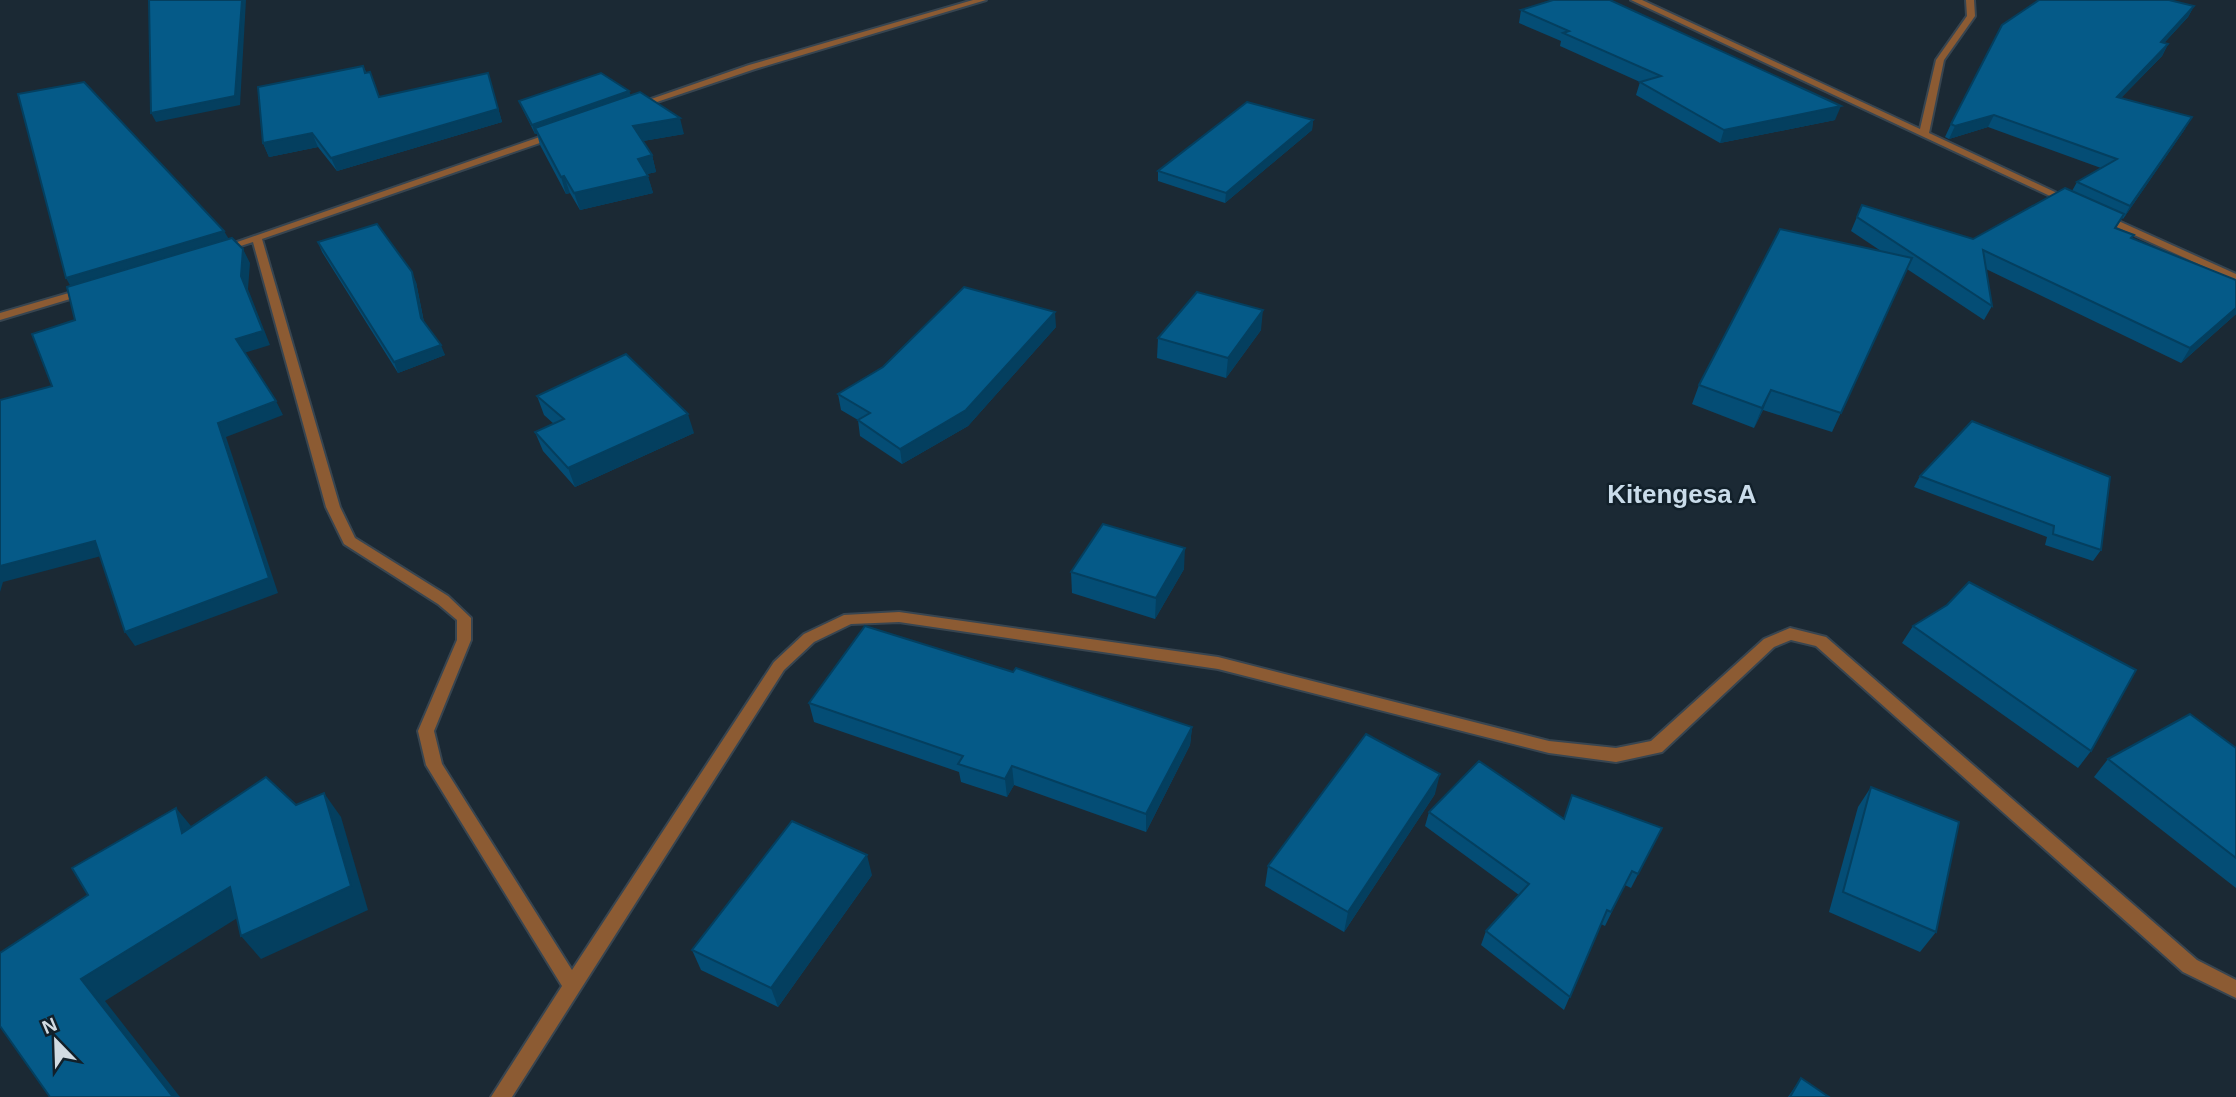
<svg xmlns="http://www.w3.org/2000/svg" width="2236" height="1097" viewBox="0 0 2236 1097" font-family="Arial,sans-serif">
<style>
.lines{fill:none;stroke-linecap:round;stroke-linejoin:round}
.street-casing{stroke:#384550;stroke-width:4}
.street{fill:#8c5b33;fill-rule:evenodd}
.wall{fill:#044d75}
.shaded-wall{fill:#043f5f}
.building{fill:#055a88;stroke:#043f5f;stroke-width:2}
.labels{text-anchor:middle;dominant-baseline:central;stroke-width:5;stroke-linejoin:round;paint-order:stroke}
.quarter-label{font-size:26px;font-weight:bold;fill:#cadcea;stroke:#12202a}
</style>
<rect width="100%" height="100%" fill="#1b2934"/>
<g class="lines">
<defs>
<g id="street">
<path d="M973,0H986L755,69L639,108L631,106L749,65Z"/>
<path d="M1631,0H1642L1920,129L1936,60L1967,16L1966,0H1974L1975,16L1944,60L1929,133L2074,201L2073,203H2065Z"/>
<path d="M557,131L560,132V136L262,239L340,507L355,538L448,596L471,618V640L434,731L442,764L572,970L774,662L804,634L844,615L899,612L1218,657L1549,741L1616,748L1651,741L1764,639L1790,628L1826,637L2197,960L2236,980V998L2183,972L1816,646L1791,640L1774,647L1662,752L1616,762L1549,753L1218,669L899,622L851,624L814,642L784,670L512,1097H491L562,986L426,765L418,731L457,640V620L438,604L344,544L326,507L253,242L222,252L217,249Z"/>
<path d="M2103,214L2236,274V281L2099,219L2098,217Z"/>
<path d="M86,288L92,291L90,293L0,320V313Z"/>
</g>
</defs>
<!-- street casing -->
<use href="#street" class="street-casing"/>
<!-- street -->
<use href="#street" class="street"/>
</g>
<!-- wall -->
<g class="wall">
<path d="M2194,6L2188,17L2164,43L2168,44L2162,56L2121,98L2185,129L2123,219L2122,218L2116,228L2134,235L2132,238L2236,314L2181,363L1986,269L1992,306L1984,320L1907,269L1832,432L1763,410L1754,428L1692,404L1699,385L1881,251L1851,231L1862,205L1973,239L2072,191L2077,182L2101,168L1988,127L1949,139L1945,137L1951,124Z"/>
<path d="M1521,10L1835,120L1720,143L1636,95L1640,82L1560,46L1561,41L1519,23Z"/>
<path d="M363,66L379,97L488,73L502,122L337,171L318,147L269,157L263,143Z"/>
<path d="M629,91L630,95L684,134L643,141L652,155L656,172L647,174L653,193L580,210L570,193L566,194L540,145L537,134H535L523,110L519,101Z"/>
<path d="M1313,120L1312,130L1225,203L1158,181V171Z"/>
<path d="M318,242L416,282L424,322L445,355L398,373L322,252Z"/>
<path d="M1056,327L968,426L902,464L860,436L858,420L841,410L838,394Z"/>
<path d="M1261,330L1226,378L1157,358L1158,338Z"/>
<path d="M537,396L694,433L575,487L543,451L535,432L554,424L544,415Z"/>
<path d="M1972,421L2101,550L2093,561L2045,545L2047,537L1914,487L1920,476Z"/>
<path d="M1184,569L1155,619L1072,593L1071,572Z"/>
<path d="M1913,626L2091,751L2078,768L1902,643Z"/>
<path d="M1013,672L1192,727L1190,745L1146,832L1014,785L1007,797L961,782L959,772L814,722L809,703Z"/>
<path d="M2236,748V888L2094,777L2108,759Z"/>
<path d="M1871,787L1936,932L1920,952L1829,912L1858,807Z"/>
<path d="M1435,794L1344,932L1265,886L1268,866Z"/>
<path d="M1572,795L1662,828L1631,888L1625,885L1605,926L1601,924L1564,1010L1481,945L1486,931L1519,895L1425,826L1429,812L1564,819Z"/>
<path d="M872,875L778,1007L701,970L692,950Z"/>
<path d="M1801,1078L1829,1097H1788Z"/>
</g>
<!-- shaded-wall -->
<g class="shaded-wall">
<path d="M242,0H246L240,105L156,122L151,113Z"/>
<path d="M2194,6L2188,17L2154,54L2161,42Z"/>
<path d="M2168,44L2162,56L2110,109L2117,97Z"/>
<path d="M488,73L502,122L337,171L331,158Z"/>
<path d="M629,91L632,100L535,128L537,134H535L532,125Z"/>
<path d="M1841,106L1835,120L1720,143L1724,130Z"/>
<path d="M1994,115L1988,127L1949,139L1955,126Z"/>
<path d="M2192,117L2185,129L2123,219L2130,206Z"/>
<path d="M680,118L684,134L637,142L633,126Z"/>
<path d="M1313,120L1312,130L1225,203L1226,193Z"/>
<path d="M312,133L318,147L269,157L263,143Z"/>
<path d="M652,155L656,172L642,175L638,159Z"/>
<path d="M564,176L570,193L566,194L561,177Z"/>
<path d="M648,176L653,193L580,210L574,193Z"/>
<path d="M224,231L230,241L72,289L66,278Z"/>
<path d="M243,249L250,263L248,289L270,345L244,353L236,339Z"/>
<path d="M412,272L416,282L425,328L421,318Z"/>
<path d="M2236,308V314L2181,363L2190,348Z"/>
<path d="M1263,310L1261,330L1226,378L1228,358Z"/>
<path d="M1055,312L1056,327L968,426L902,464L900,449Z"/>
<path d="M441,345L445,355L398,373L394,362Z"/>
<path d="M1771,390L1763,410L1754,428L1762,408Z"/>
<path d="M276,401L283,415L226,437L278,593L135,646L125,632L218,423Z"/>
<path d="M688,414L694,433L575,487L568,468Z"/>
<path d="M95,541L105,555L3,582L0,592V566Z"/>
<path d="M1185,548L1184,569L1155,619L1156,598Z"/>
<path d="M1192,727L1190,745L1146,832V814Z"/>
<path d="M1012,766L1014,785L1007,797L1005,779Z"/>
<path d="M1440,774L1435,794L1344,932L1348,912Z"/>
<path d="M324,793L341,817L368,910L261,959L241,936Z"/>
<path d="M176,808L196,832L182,833Z"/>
<path d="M867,855L872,875L778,1007L771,988Z"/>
<path d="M230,887L250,910L105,1001L180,1097H173L81,979Z"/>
</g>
<!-- building -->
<g class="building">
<path d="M149,0H242L235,96L151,113Z"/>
<path d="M1553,0H1610L1841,106L1724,130L1640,82L1661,76L1563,33L1569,31L1521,10Z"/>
<path d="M2039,0H2169L2194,6L2161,42L2168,44L2117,97L2192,117L2130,206L2077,182L2117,159L1994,115L1955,126L1951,124L2002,25Z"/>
<path d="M363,66L365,73L370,72L379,97L488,73L498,109L331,158L312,133L263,143L258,87Z"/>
<path d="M601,73L629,91L532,125L519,101Z"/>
<path d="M84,82L224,231L66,278L18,94Z"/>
<path d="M640,92L680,118L633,126L652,155L638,159L648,176L574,193L564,176L561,177L535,128Z"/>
<path d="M1247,102L1313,120L1226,193L1158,171Z"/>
<path d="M2065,188L2124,214L2115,228L2134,235L2131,238L2236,280V308L2190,348L1983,250L1992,306L1857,217L1862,205L1973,239Z"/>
<path d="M377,224L412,272L421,318L441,345L394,362L318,242Z"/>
<path d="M1780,229L1912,258L1841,413L1771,390L1762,408L1699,385Z"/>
<path d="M232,238L243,249L241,276L263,331L236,339L276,401L218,423L269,578L125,632L95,541L0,566V400L52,386L32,334L75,320L67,287Z"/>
<path d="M964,287L1055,312L966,410L900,449L858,420L870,413L838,394L883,367Z"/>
<path d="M1197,292L1263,310L1228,358L1158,338Z"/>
<path d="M626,354L688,414L568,468L535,432L564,419L537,396Z"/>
<path d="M1972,421L2110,477L2101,550L2053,534L2054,526L1920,476Z"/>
<path d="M1103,524L1185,548L1156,598L1071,572Z"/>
<path d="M1969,582L2136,670L2091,751L1913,626L1947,605Z"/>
<path d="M865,626L1013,672L1016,668L1192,727L1146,814L1012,766L1005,779L958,764L963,756L809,703Z"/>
<path d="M2190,714L2236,748V858L2108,759Z"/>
<path d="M1366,734L1440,774L1348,912L1268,866Z"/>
<path d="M1479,761L1564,819L1572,795L1662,828L1638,874L1632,871L1611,912L1607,910L1570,997L1486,931L1529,884L1429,812Z"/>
<path d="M266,777L296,805L324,793L351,886L241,936L230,887L81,979L173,1097H50L0,1026V953L88,895L72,868L176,808L182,833Z"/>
<path d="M1871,787L1959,822L1936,932L1843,892Z"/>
<path d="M792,821L867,855L771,988L692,950Z"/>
<path d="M1801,1078L1829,1097H1790Z"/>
</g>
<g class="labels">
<!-- quarter labels -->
<g class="quarter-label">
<text x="1682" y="494">Kitengesa A</text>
</g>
</g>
<!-- north arrow -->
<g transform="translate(56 1041) rotate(337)" stroke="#12202a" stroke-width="5" paint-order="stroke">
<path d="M0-5L12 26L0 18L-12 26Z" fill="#d2dbe2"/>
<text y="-10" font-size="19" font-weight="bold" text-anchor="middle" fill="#d2dbe2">N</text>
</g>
</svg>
